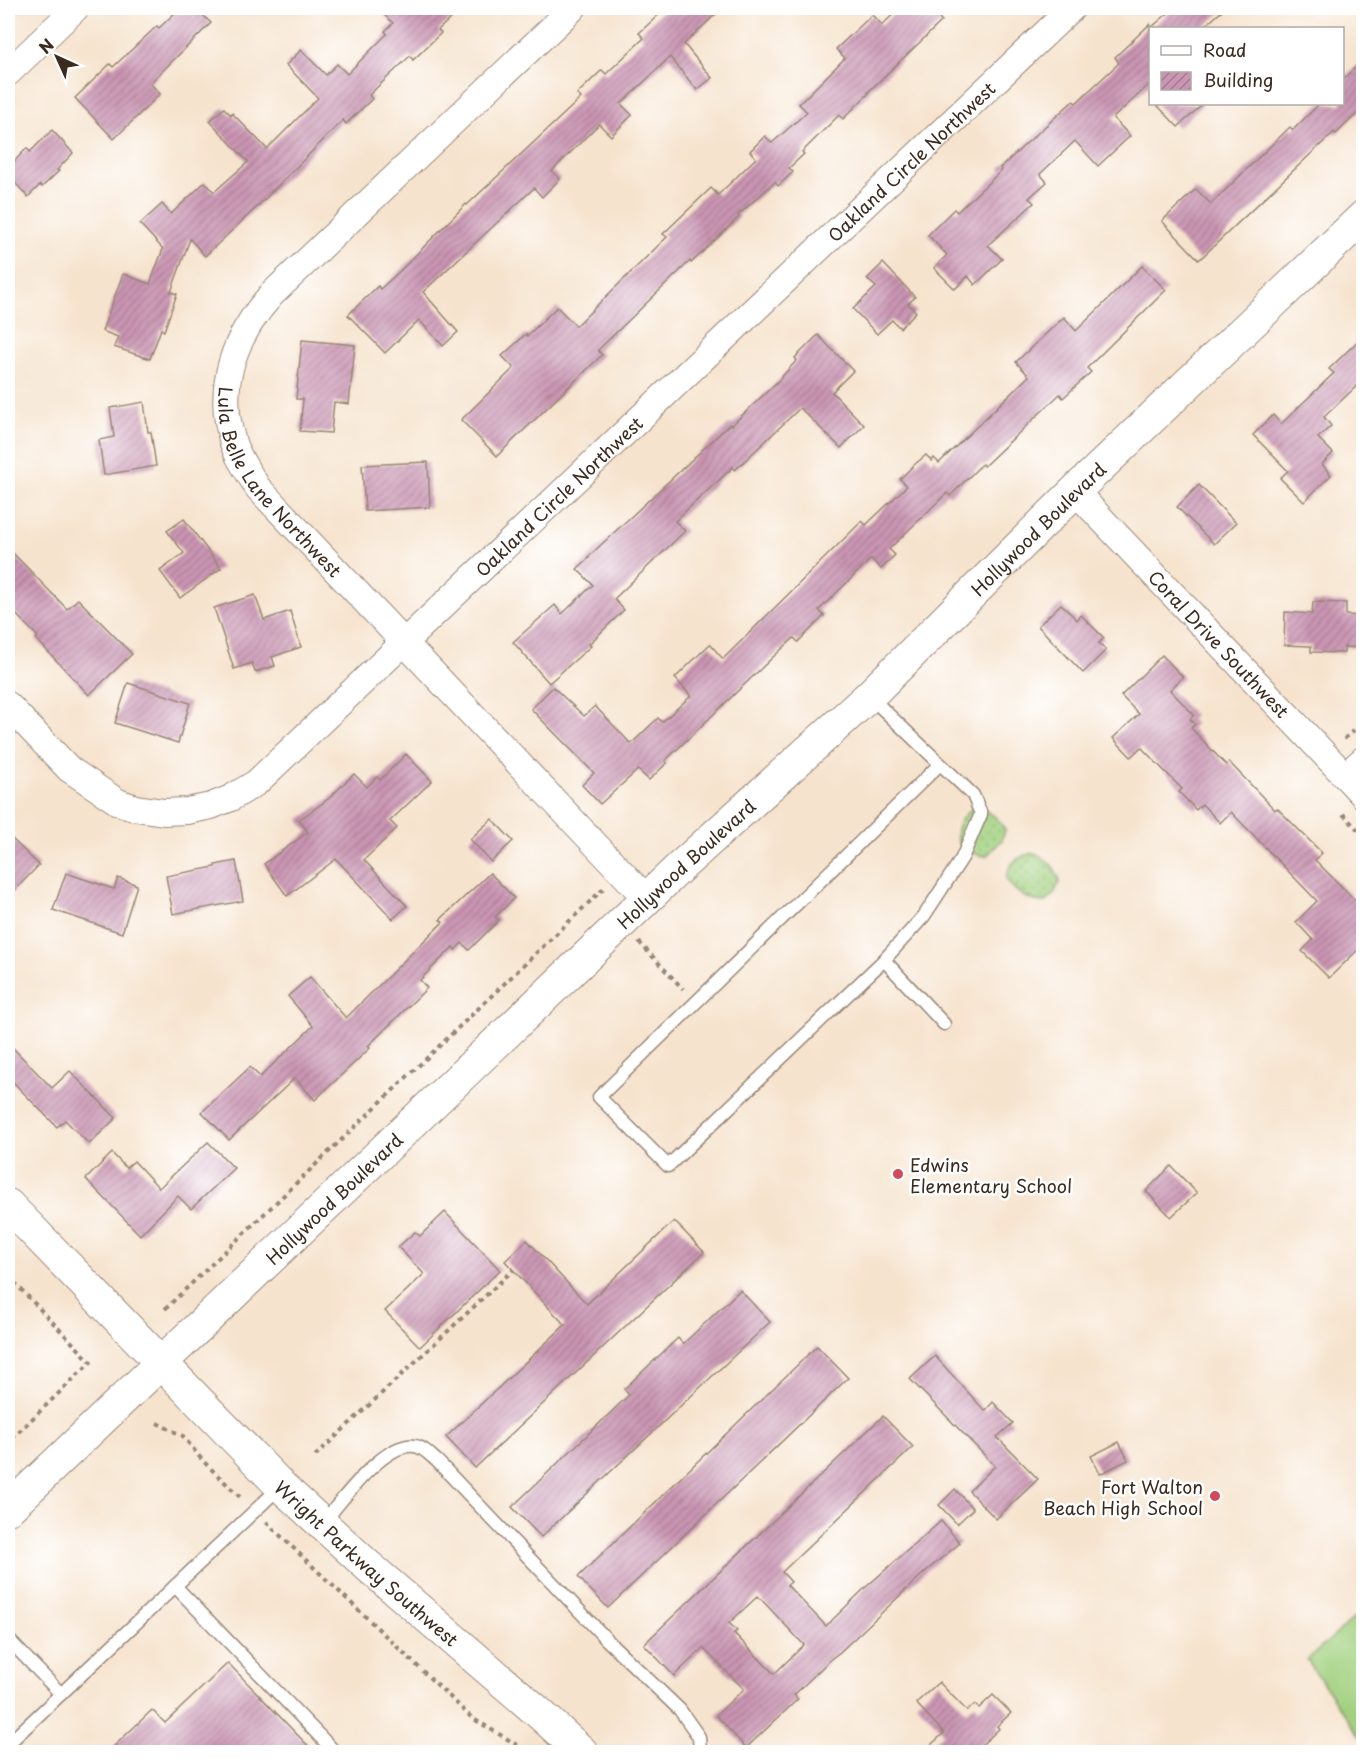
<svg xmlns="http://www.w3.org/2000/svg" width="1371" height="1760" viewBox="0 0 1371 1760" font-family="'Playpen Sans',sans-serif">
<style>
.park{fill:url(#park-dots);stroke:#6e7d4e;stroke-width:1.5}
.pitch{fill:#a1d07e;stroke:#6e7d4e;stroke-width:1.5}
.building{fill:url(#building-hatch);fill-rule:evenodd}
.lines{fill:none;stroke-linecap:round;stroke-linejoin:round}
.service-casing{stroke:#988676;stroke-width:15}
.minor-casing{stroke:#988676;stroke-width:28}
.tertiary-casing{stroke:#988676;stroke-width:34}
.path{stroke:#988676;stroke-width:4;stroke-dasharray:4.5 4.5;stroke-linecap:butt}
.service{stroke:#fff;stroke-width:12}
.minor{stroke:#fff;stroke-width:26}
.tertiary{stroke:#fff;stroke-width:32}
.poi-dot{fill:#d1495b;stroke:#fff;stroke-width:2}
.labels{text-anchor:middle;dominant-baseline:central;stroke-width:5;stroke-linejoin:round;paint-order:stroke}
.street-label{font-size:18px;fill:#3b2a1e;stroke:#fff}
.poi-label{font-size:18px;fill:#3b2a1e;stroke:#fff;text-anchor:start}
</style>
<defs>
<pattern id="park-dots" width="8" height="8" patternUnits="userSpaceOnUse" patternTransform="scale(1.5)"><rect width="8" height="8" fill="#a1d07e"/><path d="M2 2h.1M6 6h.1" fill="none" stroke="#84a967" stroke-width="1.8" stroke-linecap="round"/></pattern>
<pattern id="building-hatch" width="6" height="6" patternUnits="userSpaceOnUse" patternTransform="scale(1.5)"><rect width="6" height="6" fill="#ca95b3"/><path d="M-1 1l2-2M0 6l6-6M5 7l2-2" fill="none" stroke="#a57a91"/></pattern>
</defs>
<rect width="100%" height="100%" fill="#fff"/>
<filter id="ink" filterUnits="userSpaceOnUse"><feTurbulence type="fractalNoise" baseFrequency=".0167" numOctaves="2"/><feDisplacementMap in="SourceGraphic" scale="12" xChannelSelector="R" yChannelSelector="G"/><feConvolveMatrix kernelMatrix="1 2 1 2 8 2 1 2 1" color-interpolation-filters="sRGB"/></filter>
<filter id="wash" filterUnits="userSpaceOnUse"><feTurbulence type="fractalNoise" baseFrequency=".008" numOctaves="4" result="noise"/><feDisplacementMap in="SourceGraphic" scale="24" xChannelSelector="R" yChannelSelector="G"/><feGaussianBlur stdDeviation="1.35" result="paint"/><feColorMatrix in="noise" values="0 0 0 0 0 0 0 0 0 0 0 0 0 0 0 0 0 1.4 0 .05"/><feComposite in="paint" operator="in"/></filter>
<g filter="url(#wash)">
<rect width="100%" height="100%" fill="#f6e3cd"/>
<!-- park -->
<g class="park">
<path d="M971,809C987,809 997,815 1005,830L1002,840L986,856C955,853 946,830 971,809Z"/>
<path d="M1033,853C1049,860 1054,865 1060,881L1054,894L1045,902C1027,901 1017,894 1006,879C1009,862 1017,857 1033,853Z"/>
</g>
<!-- pitch -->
<path class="pitch" d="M1363,1610V1741L1307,1660Z"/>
<g id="blocks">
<!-- building -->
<g class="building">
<path d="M180,8H195L211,23L150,83L160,94L114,139L75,98L110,64L113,67L157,26L159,28Z"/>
<path d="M377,8H462L438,30L441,33L413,60L410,56L369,95L372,99L346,124L343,120L256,208L205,256L190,239L171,292L177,294L164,331L161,329L150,359L114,347L118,337L102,331L123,274L150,284L163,249L140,224L162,204L171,214L205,182L214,192L248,162L210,121L224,108L231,115L232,113L267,149L318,98L286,65L301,50L326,75L337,64L347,74L387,34L385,31L393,23Z"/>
<path d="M666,8H722L684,44L712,78L697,90L670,57L621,104L632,115L611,136L599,124L552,171L560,179L542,197L534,188L423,292L458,332L443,346L419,320L385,353L348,315L378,286L380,289L401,270L466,204L467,205L581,98L577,94L602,70L606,74L644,38L639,33Z"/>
<path d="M900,8H929L942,21L868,92L869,93L843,119L839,115L802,152L804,154L789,168L793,172L778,186L775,182L738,215L739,217L691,263L690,261L598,350L602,355L497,456L461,420L514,368L502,356L526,334L527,336L557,307L576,326L667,237L663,234L711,188L718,195L756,158L750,151L765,136L772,143L807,112L799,104L845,58L836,49L872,15L882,25Z"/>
<path d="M1174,8H1225L1203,28H1151Z"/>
<path d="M1150,24V84L1113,118L1130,136L1098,166L1075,141L1040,174L1047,182L1029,198L1034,203L988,245L1002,259L975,285L968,276L955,289L934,268L947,255L928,235L954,209L957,212L1002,170L1000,168L1028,142L1073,101L1076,103L1119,63L1115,57Z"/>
<path d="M1364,59V107L1336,134L1334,132L1199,260L1162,221L1196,189L1211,204L1290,127L1293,130L1319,104H1342V80Z"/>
<path d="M1156,104H1203L1178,127Z"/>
<path d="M52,130L73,153L57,170L59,171L42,187L40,185L28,197L8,175V168L27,148L30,152Z"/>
<path d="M883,263L915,297L908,304L916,312L900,328L892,320L877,334L853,309L876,287L867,279Z"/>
<path d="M1142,266L1166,290L1087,368L1091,372L1063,398L1060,394L984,466L982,464L950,496L947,493L889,549L895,555L881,569L871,559L819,610L824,616L798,642L794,638L772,658L665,761L667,763L649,780L638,770L600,804L582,785L594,773L531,709L553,687L584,716L595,706L631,744L658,718L662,722L691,696L675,678L710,644L723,659L862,521L866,525L907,486L900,479L914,465L926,455L932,461L934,458L939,463L1029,376L1016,362L1038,341L1064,317L1076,331Z"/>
<path d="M818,335L853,371L832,392L864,425L841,448L800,408L735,470L733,467L675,521L685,531L614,599L624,610L589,644L591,646L549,683L513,642L555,605L562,614L593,585L577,569L589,558L588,557L730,424L732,425L778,381L797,360L795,358Z"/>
<path d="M1364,335V379L1324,417L1331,426L1318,438L1333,453L1322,464L1331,475L1304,502L1280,478L1288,471L1253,435L1273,415L1281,424L1334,373L1329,369Z"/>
<path d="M302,340L355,345L349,404L334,402L331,433L300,431L303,399H296Z"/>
<path d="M144,402L148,432H151L156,466L104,475L99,440L114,437L110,408Z"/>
<path d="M428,462L430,507L365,511L362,465Z"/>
<path d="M1199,485L1236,523L1214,544L1177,507Z"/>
<path d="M184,519L221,568L180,598L160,571L184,553L167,531Z"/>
<path d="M8,548L67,609L78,599L132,654L89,695L36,639L38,637L8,606Z"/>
<path d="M255,595L264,620L290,611L301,647L272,657L275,666L255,672L252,663L234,669L214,608Z"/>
<path d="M1313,602L1346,603V615L1364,616V648L1344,647V653L1311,652V646L1284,645L1285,612L1312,614Z"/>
<path d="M1061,604L1077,620L1081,615L1104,638L1099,643L1106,650L1083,673L1038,626Z"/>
<path d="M1162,655L1183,677L1170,690L1194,715L1190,719L1195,724L1191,728L1226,765L1229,762L1275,810L1277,808L1322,853L1315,860L1364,909V944L1329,978L1302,951L1313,940L1296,922L1317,901L1231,812L1220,823L1202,804L1196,810L1179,792L1182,789L1141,747L1131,757L1113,738L1139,714L1121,696Z"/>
<path d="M128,683L190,703L178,743L115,723Z"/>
<path d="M406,754L432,781L390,821L397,828L364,860L407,906L393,919L336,859L287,896L264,864L308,832L299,820L328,799L354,774L367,787L377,777L380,780Z"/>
<path d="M492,819L513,841L491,862L470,839Z"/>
<path d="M8,835L39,865L8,897Z"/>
<path d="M236,861L243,901L173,914L166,876L215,867V865Z"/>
<path d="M66,873L114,889L118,878L137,885L122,933L53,910Z"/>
<path d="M490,873L514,898L495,917L499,920L469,950L462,943L455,950L453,947L420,980L427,988L368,1046L370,1048L315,1100L295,1078L229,1140L202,1112L250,1067L260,1077L313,1026L288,996L310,977L346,1018L443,922L440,920Z"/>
<path d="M8,1043L52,1088L70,1071L116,1118L89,1144L65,1120L57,1127L8,1077Z"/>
<path d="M208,1142L234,1168L191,1209L178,1196L140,1235L86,1179L112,1153L126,1168L134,1161L159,1188Z"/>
<path d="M1171,1166L1197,1193L1171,1217L1146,1191Z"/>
<path d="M445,1212L500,1270L420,1347L385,1311L424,1274L398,1247L415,1232L420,1236Z"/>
<path d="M674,1221L704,1252L475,1468L446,1437L565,1325L505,1261L527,1240L587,1304Z"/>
<path d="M740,1290L770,1322L541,1537L512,1507L629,1395L624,1389L678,1338L683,1344Z"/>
<path d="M817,1346L848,1378L608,1608L578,1577Z"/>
<path d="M935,1356L985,1411L993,1402L1013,1423L997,1437L1038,1479L996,1519L969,1491L995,1466L910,1379Z"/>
<path d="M883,1416L913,1447L782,1572L791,1582L787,1585L826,1626L866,1587L941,1521L960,1543L927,1570L840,1652L832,1658L794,1695L798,1699L746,1748L716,1715L744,1689L703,1648L674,1676L644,1644ZM758,1596L804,1645L774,1674L734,1633L737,1631L729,1623Z"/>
<path d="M1119,1442L1128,1460L1100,1474L1091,1456Z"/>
<path d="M955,1489L973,1509L957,1524L939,1505Z"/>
<path d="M228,1663L314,1752H108L152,1710L165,1723Z"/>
<path d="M939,1682L967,1711L975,1704L979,1708L993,1695L1011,1713L997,1726L999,1729L974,1752H923L944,1733L916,1703Z"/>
</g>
</g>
</g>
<g filter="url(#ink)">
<use href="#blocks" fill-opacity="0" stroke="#988676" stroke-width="1.5"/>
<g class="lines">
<defs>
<g id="service">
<path d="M869,696L973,795L981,814L962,858L924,916L884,960L668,1166L599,1097L940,764"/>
<path d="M884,960L944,1024"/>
<path d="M322,1524C341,1502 384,1441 415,1446C423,1447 431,1456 437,1461L608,1641L680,1710L699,1737L700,1752"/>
<path d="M175,1586L335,1752"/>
<path d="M8,1639L61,1694"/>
<path d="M8,1744L280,1487"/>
</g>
<g id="minor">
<path id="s1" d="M573,8L272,294C235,335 216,384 232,439C236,456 249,473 258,488L647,899"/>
<path d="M8,73L76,8"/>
<path id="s2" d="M1075,491L1364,796"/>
<path id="s3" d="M8,705L69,769L118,802L136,808L164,812L187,811L211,806L231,798L256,783L1072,8"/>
<path d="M1345,776L1364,759"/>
</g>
<g id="tertiary">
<path id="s4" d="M8,1205L281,1486L368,1566L538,1712L582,1752"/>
<path id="s5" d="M8,1509L678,869L869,696L1075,491L1364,216"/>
</g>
</defs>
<!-- service casing -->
<use href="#service" class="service-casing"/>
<!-- minor casing -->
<use href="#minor" class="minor-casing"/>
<!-- tertiary casing -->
<use href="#tertiary" class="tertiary-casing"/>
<!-- path -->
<g class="path">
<path d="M1344,739L1364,721"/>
<path d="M1343,814L1364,836"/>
<path d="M639,942L683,989"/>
<path d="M8,1276L91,1362L8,1442"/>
<path d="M165,1309L604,888"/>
<path d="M157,1423L183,1436L202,1460L241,1498"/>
<path d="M315,1456L513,1270"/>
<path d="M266,1522L472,1718L529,1752"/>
</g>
<!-- service -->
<use href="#service" class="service"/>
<!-- minor -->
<use href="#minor" class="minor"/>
<!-- tertiary -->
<use href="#tertiary" class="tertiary"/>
</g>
</g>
<!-- markers -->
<g class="poi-dot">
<circle cx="898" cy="1174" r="6"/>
<circle cx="1215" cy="1496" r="6"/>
</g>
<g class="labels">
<!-- street labels -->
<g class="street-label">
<text stroke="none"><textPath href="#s3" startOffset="1196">Oakland Circle Northwest</textPath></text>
<text stroke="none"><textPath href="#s1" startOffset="633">Lula Belle Lane Northwest</textPath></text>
<text stroke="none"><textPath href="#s3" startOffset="710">Oakland Circle Northwest</textPath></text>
<text stroke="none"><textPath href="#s5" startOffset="1422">Hollywood Boulevard</textPath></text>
<text stroke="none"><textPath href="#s2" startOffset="210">Coral Drive Southwest</textPath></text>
<text stroke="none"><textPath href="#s5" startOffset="936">Hollywood Boulevard</textPath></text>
<text stroke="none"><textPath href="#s5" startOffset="450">Hollywood Boulevard</textPath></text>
<text stroke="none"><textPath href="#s4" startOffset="507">Wright Parkway Southwest</textPath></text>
</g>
<!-- poi labels -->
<g class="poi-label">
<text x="910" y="1164">Edwins<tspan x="910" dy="21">Elementary School</tspan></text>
<text x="1203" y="1486" text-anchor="end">Fort Walton<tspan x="1203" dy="21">Beach High School</tspan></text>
</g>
</g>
<!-- margin -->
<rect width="1371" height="1760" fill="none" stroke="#fff" stroke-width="30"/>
<!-- legend -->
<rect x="1149" y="27" width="195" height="78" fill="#ffffff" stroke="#b1aaa5" stroke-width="1.5"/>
<rect x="1161" y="46" width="30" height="9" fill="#ffffff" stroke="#b1aaa5" stroke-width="1.5"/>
<text x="1203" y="57" font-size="18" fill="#3b2a1e">Road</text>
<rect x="1161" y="72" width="30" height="18" fill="url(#building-hatch)" stroke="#b1aaa5" stroke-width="1.5"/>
<text x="1203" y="87" font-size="18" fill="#3b2a1e">Building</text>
<!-- north arrow -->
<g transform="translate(57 57) rotate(315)" stroke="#ffffff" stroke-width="4.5" paint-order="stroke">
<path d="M0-4.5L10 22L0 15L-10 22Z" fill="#3b2a1e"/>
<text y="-9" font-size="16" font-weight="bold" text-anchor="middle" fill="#3b2a1e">N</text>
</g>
</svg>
